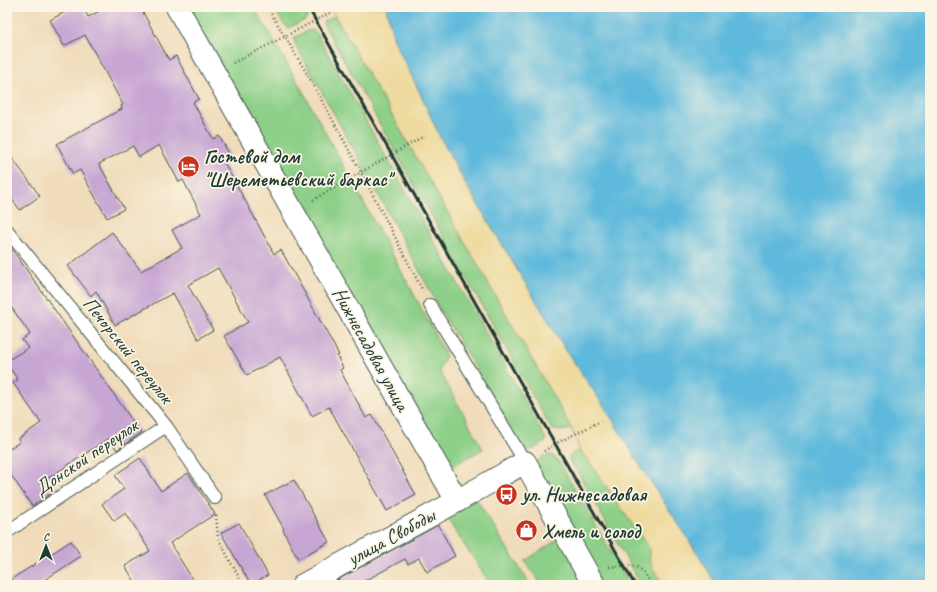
<svg xmlns="http://www.w3.org/2000/svg" width="937" height="592" viewBox="0 0 937 592" font-family="Caveat,sans-serif">
<style>
.green{fill:#8ed089;stroke:#56865e}
.sand{fill:#eeda9e;stroke:#868c69}
.water{fill:#5eb9dc;stroke:#3e7b88}
.building{fill:#c7a6d3}
.lines{fill:none;stroke-linecap:round;stroke-linejoin:round}
.service-casing{stroke:#3e5548;stroke-width:14}
.minor-casing{stroke:#3e5548;stroke-width:24}
.path{stroke:#3e5548;stroke-width:2.5;stroke-dasharray:1 3;stroke-linecap:butt}
.service{stroke:#fff;stroke-width:12}
.minor{stroke:#fff;stroke-width:22}
.rail{stroke:#1f3d34;stroke-width:3}
.labels{text-anchor:middle;dominant-baseline:central;stroke-width:3.5;stroke-linejoin:round;paint-order:stroke}
.poi-label{font-size:20px;font-weight:bold;fill:#1f3d34;stroke:#fcf5e5;text-anchor:start}
.street-label{font-size:20px;fill:#1f3d34;stroke:#fcf5e5}
</style>
<rect width="100%" height="100%" fill="#fcf5e5"/>
<filter id="ink" filterUnits="userSpaceOnUse"><feTurbulence type="fractalNoise" baseFrequency=".025" numOctaves="2"/><feDisplacementMap in="SourceGraphic" scale="8" xChannelSelector="R" yChannelSelector="G"/><feConvolveMatrix kernelMatrix="1 2 1 2 8 2 1 2 1" color-interpolation-filters="sRGB"/></filter>
<filter id="wash" filterUnits="userSpaceOnUse"><feTurbulence type="fractalNoise" baseFrequency=".012" numOctaves="4" result="noise"/><feDisplacementMap in="SourceGraphic" scale="16" xChannelSelector="R" yChannelSelector="G"/><feGaussianBlur stdDeviation="0.9" result="paint"/><feColorMatrix in="noise" values="0 0 0 0 0 0 0 0 0 0 0 0 0 0 0 0 0 1.4 0 .05"/><feComposite in="paint" operator="in"/></filter>
<g filter="url(#wash)">
<rect width="100%" height="100%" fill="#f0dcba"/>
<!-- green -->
<g class="green">
<path d="M186,7H254L301,88L418,302L446,356L439,370L483,449L447,469Z"/>
<path d="M273,7H304L308,15L305,20L288,28L283,23Z"/>
<path d="M335,16L572,429C565,430 557,433 551,428L323,23L324,21Z"/>
<path d="M311,30L315,31L546,439L545,442L534,449L528,451L522,447L436,302L363,166L299,51L295,44L294,38L307,31Z"/>
<path d="M580,451L586,457L632,524L639,533L645,542L649,549L650,561L652,567L664,585H641L576,469L571,463L569,458C572,453 574,452 580,451Z"/>
<path d="M548,455L553,456L559,462L630,585H602L535,463L544,456Z"/>
<path d="M475,497L528,581V585H491L444,514Z"/>
<path d="M560,538L586,585H539V581L525,561Z"/>
</g>
<!-- sand -->
<path class="sand" d="M330,7H386L394,40L420,93L439,135L468,188L567,352L608,412L636,459L685,534L717,585H664L652,567L650,561L649,549L645,542L639,533L632,524L586,457L580,451L572,429Z"/>
<!-- water -->
<path class="water" d="M386,7H930V585H717L685,534L636,459L608,412L567,352L468,188L439,135L420,93L394,40Z"/>
<g id="blocks">
<!-- building -->
<g class="building">
<path d="M74,7H83L88,17L107,7H140L169,60L176,56L199,99L193,102L213,139L219,136L230,155L222,159L247,204L274,254L281,250L339,355L337,356L343,368L340,370L366,418L372,415L416,495L387,511L329,407L312,416L280,357L247,375L224,336L248,322L218,268L188,285L213,330L198,339L173,293L115,325L96,291L91,296L68,266L112,232L141,271L182,248L172,230L201,214L183,180L179,182L159,145L139,157L133,146L99,164L124,209L107,218L80,170L73,174L57,144L122,109L121,106L123,105L85,35L64,46L50,20Z"/>
<path d="M7,151L40,196L20,210L7,193Z"/>
<path d="M7,242L141,433L117,450L109,438L44,481L52,493L32,506L7,469V450L20,442L18,439L41,423L13,383L18,380L7,364V361L28,348L22,340L30,334L7,301Z"/>
<path d="M140,458L161,491L188,473L215,514L170,543L196,585H137L125,566L150,551L126,513L114,521L102,504L124,489L115,475Z"/>
<path d="M294,480L329,542L298,559L283,530L284,529L265,495Z"/>
<path d="M239,523L268,575L251,585L221,533Z"/>
<path d="M438,525L455,556L427,572L419,558L408,564L405,559L357,585H331L330,584Z"/>
<path d="M71,541L81,556L37,585H7V582Z"/>
</g>
</g>
</g>
<g filter="url(#ink)">
<use href="#blocks" fill-opacity="0" stroke="#3e5548" stroke-width="1"/>
<g class="lines">
<defs>
<g id="service">
<path d="M7,230L166,426L215,498"/>
<path d="M430,305L525,462"/>
<path d="M7,532L166,426"/>
</g>
<g id="minor">
<path d="M177,7L457,501"/>
<path d="M303,585L457,501L525,462L594,585"/>
</g>
</defs>
<!-- service casing -->
<use href="#service" class="service-casing"/>
<!-- minor casing -->
<use href="#minor" class="minor-casing"/>
<!-- path -->
<g class="path">
<path d="M267,7C324,99 373,195 423,291"/>
<path d="M233,63L342,7"/>
<path d="M313,200L424,136"/>
<path d="M544,451L555,444L601,421"/>
<path d="M216,515L218,538L243,585"/>
<path d="M609,567C635,565 637,561 651,585"/>
</g>
<!-- service -->
<use href="#service" class="service"/>
<!-- minor -->
<use href="#minor" class="minor"/>
<!-- rail -->
<path class="rail" d="M308,7L635,585"/>
</g>
</g>
<!-- icons -->
<defs>
<symbol id="hotel-disc" viewBox="-11 -11 22 22"><circle r="9.5" fill="#c8321e" stroke="#fcf5e5"/><path d="M-6-4.5h1.5V1H6V5H4.5V3h-9V5H-6ZM-4 0a1.8 1.8 0 1 1 3.6 0ZM.5 0V-2.5h3Q6-2.5 6 0Z" fill="#fff"/></symbol>
<symbol id="bus-disc" viewBox="-11 -11 22 22"><circle r="9.5" fill="#c8321e" stroke="#fcf5e5"/><path d="M-5-6H5V4H4V6H2V4H-2V6H-4V4H-5ZM-3.5-4V0h7V-4ZM-3.5 1.2v1.5H-2V1.2ZM2 1.2v1.5H3.5V1.2Z" fill="#fff"/></symbol>
<symbol id="shop-disc" viewBox="-11 -11 22 22"><circle r="9.5" fill="#c8321e" stroke="#fcf5e5"/><path d="M-5-2.5h2.3a2.7 3.5 0 0 1 5.4 0H5L5.5 6h-11ZM-1.5-2.5h3a1.5 2.3 0 0 0-3 0Z" fill="#fff"/></symbol>
</defs>
<g fill-rule="evenodd">
<use href="#hotel-disc" x="176" y="154" width="25" height="25"/>
<use href="#bus-disc" x="494" y="482" width="25" height="25"/>
<use href="#shop-disc" x="514" y="518" width="25" height="25"/>
</g>
<g class="labels">
<!-- poi labels -->
<g class="poi-label">
<text x="204" y="156">Гостевой дом<tspan x="204" dy="23">"Шереметьевский баркас"</tspan></text>
<text x="522" y="494">ул. Нижнесадовая</text>
<text x="542" y="531">Хмель и солод</text>
</g>
<!-- street labels -->
<g class="street-label">
<text transform="translate(371 349) rotate(61)">Нижнесадовая улица</text>
<text transform="translate(128 350) rotate(51)">Печорский переулок</text>
<text transform="translate(86 457) rotate(-34)">Донской переулок</text>
<text transform="translate(391 537) rotate(-29)">улица Свободы</text>
</g>
</g>
<!-- margin -->
<rect width="937" height="592" fill="none" stroke="#fcf5e5" stroke-width="24"/>
<!-- north arrow -->
<g transform="translate(46 546)" stroke="#fcf5e5" stroke-width="3" paint-order="stroke">
<path d="M0-3L7 15L0 10L-7 15Z" fill="#1f3d34"/>
<text y="-6" font-size="11" font-weight="bold" text-anchor="middle" fill="#1f3d34">С</text>
</g>
</svg>
